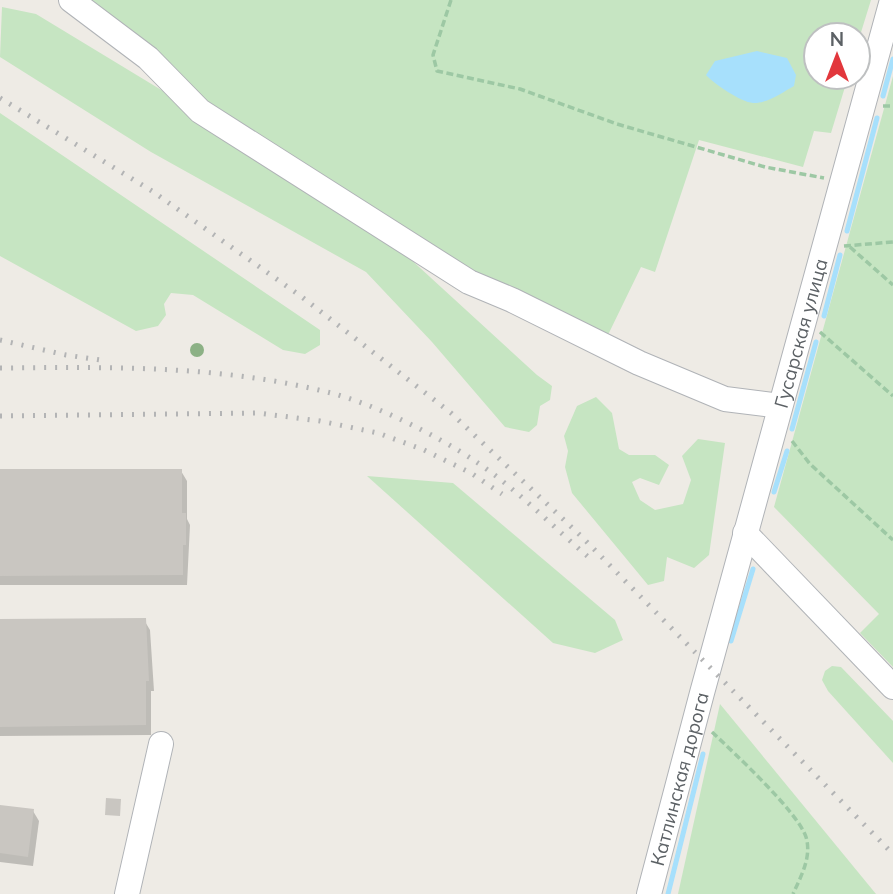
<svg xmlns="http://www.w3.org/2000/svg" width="893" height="894" viewBox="0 0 893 894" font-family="Mulish,sans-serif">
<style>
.green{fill:#c6e5c2}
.water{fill:#a7e0fc}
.shadow{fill:#0003}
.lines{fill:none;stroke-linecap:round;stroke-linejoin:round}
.stream{stroke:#a7e0fc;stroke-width:5}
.building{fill:#c9c6c1}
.minor-casing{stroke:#b0b3b7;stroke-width:26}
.path{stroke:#9dc8a4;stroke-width:3.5;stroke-dasharray:7 3.5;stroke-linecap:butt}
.minor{stroke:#fff;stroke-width:24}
.rail{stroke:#b3b4b5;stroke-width:5;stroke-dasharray:2 9;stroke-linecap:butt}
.tree{fill:#8cb185}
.labels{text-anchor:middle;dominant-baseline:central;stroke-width:5;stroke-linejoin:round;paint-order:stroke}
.street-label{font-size:19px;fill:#5c6165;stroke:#fff}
</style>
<rect width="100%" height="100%" fill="#eeebe5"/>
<!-- green -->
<g class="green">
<path d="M91,0H871L858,42V35H816V77H848L831,133L814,131L803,167L699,140L655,272L641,267L606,339L474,273L208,103Z"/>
<path d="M2,7L36,14L163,91L383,234L537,375L552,386L550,400L540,406L537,425L529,432L505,427L432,342L366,272L151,152L0,57Z"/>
<path d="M893,76V667L860,633L879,614L774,507Z"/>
<path d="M0,113L320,330V345L305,354L283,350L193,295L171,293L164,304L166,315L158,326L136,331L0,256Z"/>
<path d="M596,397L612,413L619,449L629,455H655L669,465L659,485L640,478L632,482L640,500L655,510L683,504L691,480L682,456L698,439L725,443L709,555L694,568L667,557L664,581L648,585L572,493L565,467L568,451L564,436L577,406Z"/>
<path d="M367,476L453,483L615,620L623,640L595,653L553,643Z"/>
<path d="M832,666L841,667L893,721V763L828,691L822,680L825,671Z"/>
<path d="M720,704L876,894H678Z"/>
</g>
<!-- water -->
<path class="water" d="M757,51L787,58L796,75L794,86C783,92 767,104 753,103C741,102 714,84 706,75L715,61Z"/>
<!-- shadow -->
<g class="shadow">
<path d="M0,471H181L187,481V519L190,525L187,585H0Z"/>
<path d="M144,620L150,630L154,691H151V735L0,736V621Z"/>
<path d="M0,806L33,811L39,821L33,866L0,862Z"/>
</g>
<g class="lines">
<!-- stream -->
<g class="stream">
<path d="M883,96L893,59"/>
<path d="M847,231L877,118"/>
<path d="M824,316L840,255"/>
<path d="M792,429L816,342"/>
<path d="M774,492L787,451"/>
<path d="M731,641L753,569"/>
<path d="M668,894L703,754"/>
</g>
</g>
<!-- building -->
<g class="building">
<path d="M0,469H182V513H186V545H183V575L0,576Z"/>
<path d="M146,618L149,681H146V725L0,727V619Z"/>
<path d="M106,798L121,799L120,816L105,815Z"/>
<path d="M0,805L34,809L28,857L0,853Z"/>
</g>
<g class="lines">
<defs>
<g id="minor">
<path d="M71,0L148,58L200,111L469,282L512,300L639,363L725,399L780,406"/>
<path d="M745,533L893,687"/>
<path d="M127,894L161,744"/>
<path id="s1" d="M649,894L702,693L892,0"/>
</g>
</defs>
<!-- minor casing -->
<use href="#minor" class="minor-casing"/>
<!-- path -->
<g class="path">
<path d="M451,0L433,55L437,71L520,89L617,124L765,167L824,178"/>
<path d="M883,106H893"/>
<path d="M844,246L893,242"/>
<path d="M850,247L893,285"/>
<path d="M820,332L893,396"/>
<path d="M792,441L810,464L893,540"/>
<path d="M712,732C733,752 798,812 806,837C812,857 801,876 793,894"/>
</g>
<!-- minor -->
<use href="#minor" class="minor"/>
<!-- rail -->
<g class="rail">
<path d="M0,98L152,191L302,297L451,413L583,538L893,854"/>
<path d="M0,340L66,355L100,360"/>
<path d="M0,368C111,367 218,365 327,392C373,403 436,435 475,461C516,488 555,529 593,561"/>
<path d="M0,416L258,413L320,421L378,433L424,450L471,473L502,494"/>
</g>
</g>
<!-- trees -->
<circle class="tree" cx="197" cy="350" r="7"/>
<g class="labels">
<!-- street labels -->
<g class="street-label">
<text stroke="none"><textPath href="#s1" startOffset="581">Гусарская улица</textPath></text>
<text stroke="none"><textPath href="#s1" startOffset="119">Катлинская дорога</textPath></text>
</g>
</g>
<!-- north arrow -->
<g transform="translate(837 56)"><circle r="33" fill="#ffffff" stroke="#bec0c1" stroke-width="2"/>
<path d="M0-5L12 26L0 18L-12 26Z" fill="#e2373c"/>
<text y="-10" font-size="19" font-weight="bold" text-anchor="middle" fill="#5c6165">N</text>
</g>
</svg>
